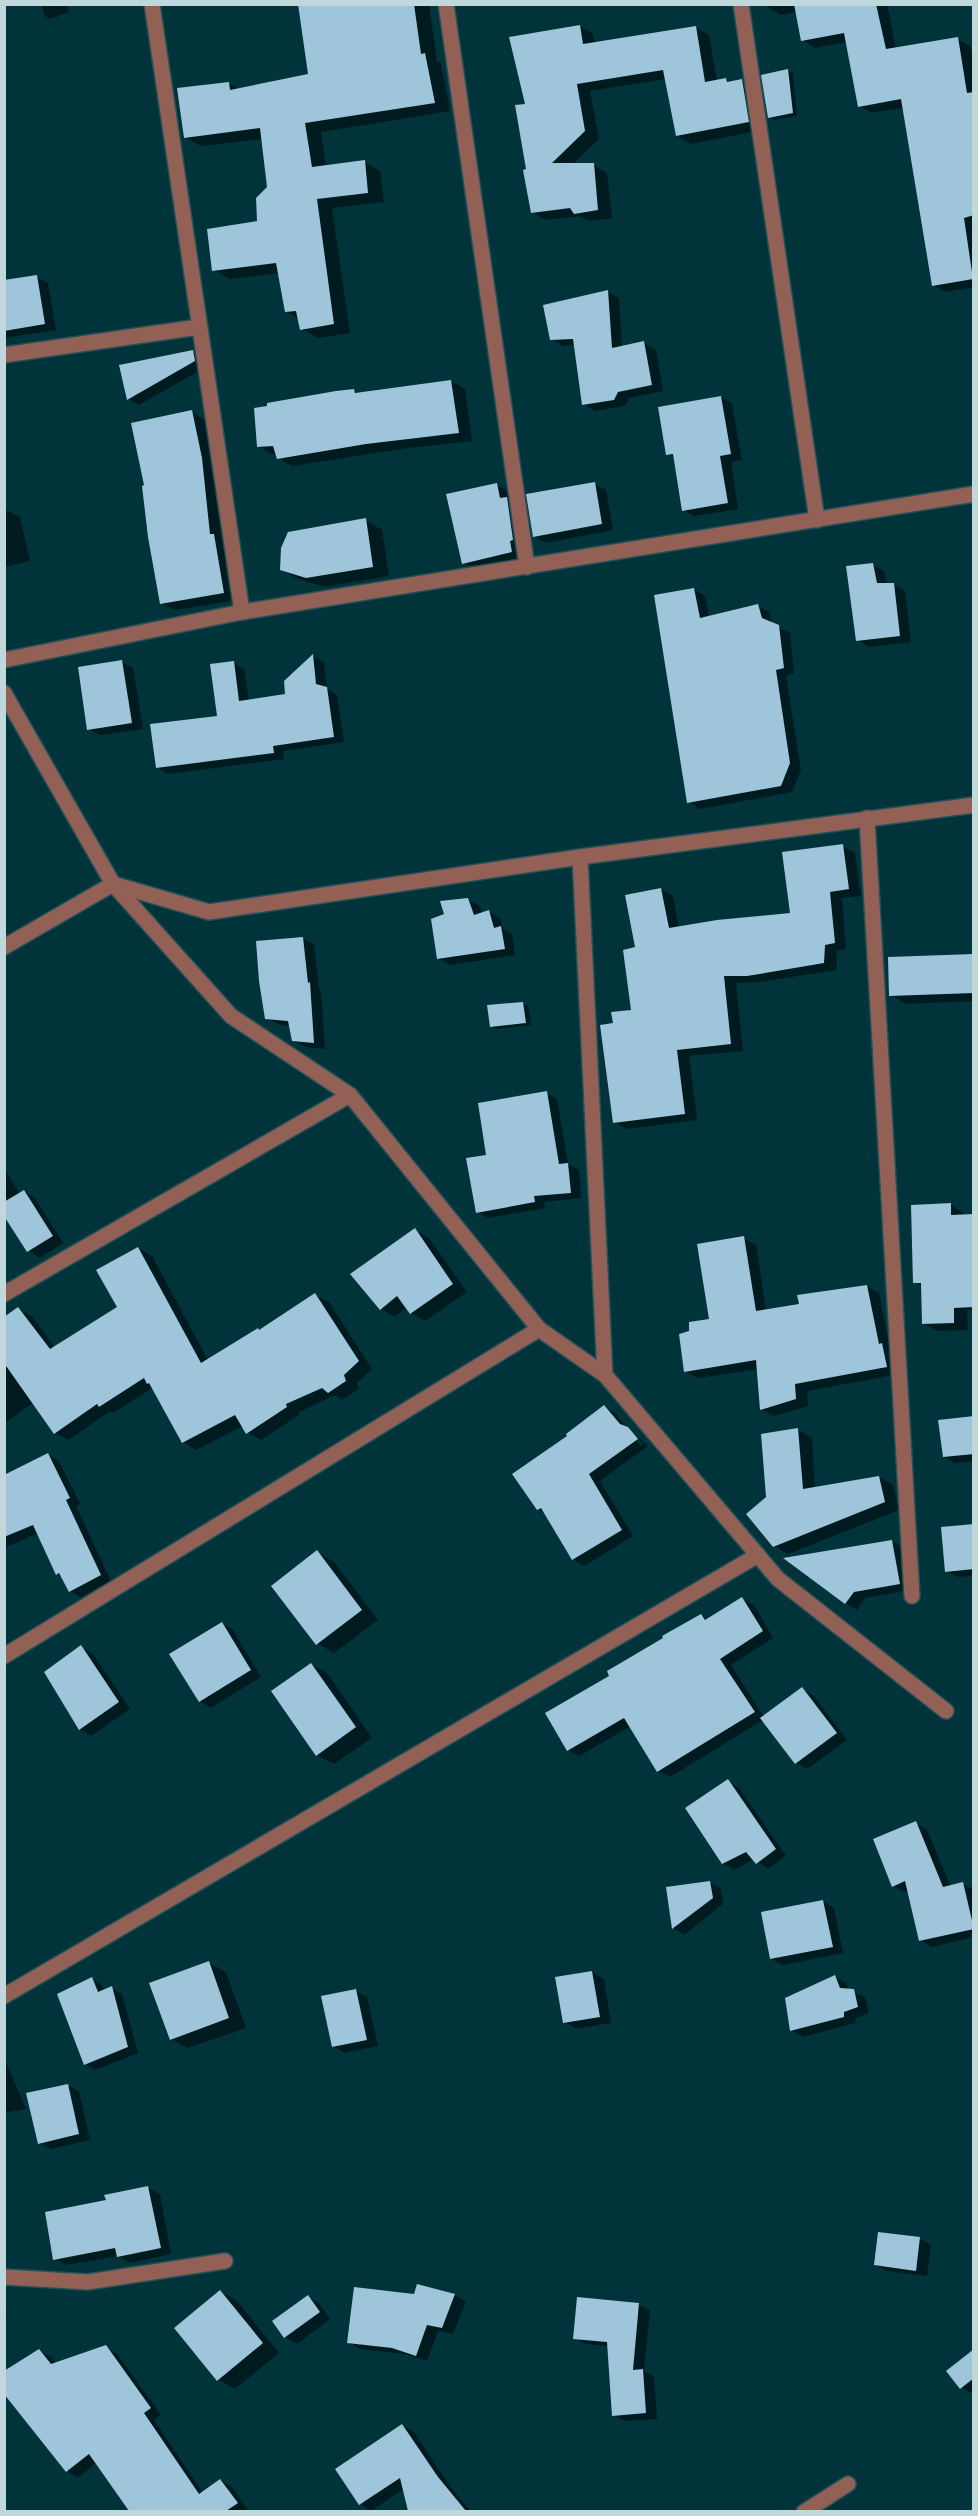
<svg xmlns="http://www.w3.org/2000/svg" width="978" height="2516" viewBox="0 0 978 2516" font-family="'Titillium Web',sans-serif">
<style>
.shadow{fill:#0007}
.building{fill:#9fc5db}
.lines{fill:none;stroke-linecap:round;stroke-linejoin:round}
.minor-casing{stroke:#235158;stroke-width:18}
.minor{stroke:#926055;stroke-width:15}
</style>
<rect width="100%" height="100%" fill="#01333b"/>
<!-- shadow -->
<g class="shadow">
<path d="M41,4H66L69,12L50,19L45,16Z"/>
<path d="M299,4H429L437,61L441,64L450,111L321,132L326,167L364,162L380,171L384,202L332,208L350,333L318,338L302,329L299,319L286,311L280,273L230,279L214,270L259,222L268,188L263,139L201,146L185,137L228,83L240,90L310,75Z"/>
<path d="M768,4H887L896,49L958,39L970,46L974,66V287L945,292L933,285L903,108L871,113L859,106L847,42L815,48L803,40L797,12L781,15L769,8Z"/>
<path d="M579,26L593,34L595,44L695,27L709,35L717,81L726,80L731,83L742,80L756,88L762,130L691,144L677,136L666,79L590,91L599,139L572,165H593L607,173L612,218L590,221L580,216L546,220L532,212L528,170L527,105Z"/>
<path d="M788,70L793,73L797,116L774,120L769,117Z"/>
<path d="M37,277L48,283L56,330L4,338V282Z"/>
<path d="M608,292L619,298L622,347L644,343L656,350L663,391L629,398L625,406L595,411L583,404L575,345L563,346L552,339Z"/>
<path d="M193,351L204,358L206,367L139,405L128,399Z"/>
<path d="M451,381L465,389L472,441L408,448L292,466L278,458L277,454H272L258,446L354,390L360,394Z"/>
<path d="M721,397L732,404L742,460L731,462L738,509L694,516L683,510L675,458L668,454Z"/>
<path d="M192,412L205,420L215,466L223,541L227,543L237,600L175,610L161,603Z"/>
<path d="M594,484L606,490L613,530L545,543L534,536Z"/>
<path d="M497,485L514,494L529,562L480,573L463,563Z"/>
<path d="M4,507L7,511L20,517L30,561L4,567Z"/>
<path d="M365,520L382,530L389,576L324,587L298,579L281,569Z"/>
<path d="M873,565L884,571L887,584L894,585L905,591L911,642L869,647L858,640Z"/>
<path d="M694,589L705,596L709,617L758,606L769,612L772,624L790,633L794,674L786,675L801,770L792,792L700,809L689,802Z"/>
<path d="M313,656L324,662L327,689L337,695L344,742L283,751L284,759L168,774L157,767L218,717L234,663L244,669L249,701L286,696L285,682Z"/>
<path d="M122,662L133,668L143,729L100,735L89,729Z"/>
<path d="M842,846L855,853L861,896L842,898L846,949L837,951L836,970L760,982L736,983L743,1051L689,1056L697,1120L627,1129L614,1122V1025L633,1011L637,948L660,889L673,896L679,928L792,914Z"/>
<path d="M468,900L480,906L482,914L489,912L500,918L503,929L512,934L515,955L450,965L438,958L446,915Z"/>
<path d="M303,938L314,945L319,989L321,991L325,1049L305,1047L293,1040L290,1026L278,1024L266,1018Z"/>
<path d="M974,956V1001L906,1004L891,995Z"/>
<path d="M523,1003L528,1006L531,1025L496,1029L491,1026Z"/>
<path d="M546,1093L557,1099L568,1164L579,1170L581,1198L544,1202L545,1208L488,1218L478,1212L488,1156Z"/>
<path d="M4,1168L20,1194L24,1191L35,1198L63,1243L40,1258L29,1251L4,1213L9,1201L7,1199L4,1200Z"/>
<path d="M951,1205L964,1213V1216L974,1215V1310H967L968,1330L937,1331L923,1323V1287L915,1282Z"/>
<path d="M415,1230L429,1238L467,1292L425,1321L411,1313L407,1307L395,1317L381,1309Z"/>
<path d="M743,1238L756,1245L766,1310L801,1305L866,1286L879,1293L890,1350L899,1374L807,1391L808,1406L774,1416L761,1409L758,1369L698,1378L685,1371L710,1320Z"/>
<path d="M138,1248L152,1256L208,1360L260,1331L315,1295L329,1302L372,1369L357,1383L359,1389L342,1400L335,1395L299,1412V1415L261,1440L247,1432L243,1426L196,1450L183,1442L154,1387L113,1413L110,1411L69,1440L55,1433L34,1402L4,1424V1351L18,1309L32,1316L55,1348L119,1307Z"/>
<path d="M604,1407L615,1413L641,1446L643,1444L634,1433L648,1446L600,1481L633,1536L584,1566L573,1559L546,1514L538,1509L569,1436Z"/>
<path d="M974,1418V1461L955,1463L944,1457Z"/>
<path d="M798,1430L812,1438L815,1489L879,1477L893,1485L899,1510L788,1554L774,1546L768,1497Z"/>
<path d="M48,1455L59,1461L80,1504L76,1506L111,1581L81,1597L70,1591L63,1577L57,1574L38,1533L4,1548V1477Z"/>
<path d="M974,1526V1576L958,1577L946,1571Z"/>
<path d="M892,1541L903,1548L911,1590L865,1598L857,1610L845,1603Z"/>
<path d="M317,1552L334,1562L378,1620L334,1653L317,1643Z"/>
<path d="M742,1599L754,1605L773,1638L731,1665L764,1717L802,1689L813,1695L847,1740L807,1769L796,1763L763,1720L670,1777L658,1771L631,1726L579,1756L568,1750L611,1676L701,1616L708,1620Z"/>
<path d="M222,1624L233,1630L261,1677L211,1708L200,1701Z"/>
<path d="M81,1647L93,1654L130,1709L91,1736L80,1729Z"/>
<path d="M311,1664L328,1674L372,1738L334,1764L317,1755Z"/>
<path d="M728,1781L739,1788L786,1856L768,1869L754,1859L734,1870L723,1863Z"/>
<path d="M916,1823L927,1830L951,1887L963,1884L974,1890V1937L932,1947L920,1940L909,1891L905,1892L893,1886Z"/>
<path d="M710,1883L721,1889L723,1904L684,1935L673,1928L668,1888Z"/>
<path d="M823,1901L834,1908L843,1953L783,1965L771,1959Z"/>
<path d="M209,1963L226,1972L246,2028L188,2048L171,2039Z"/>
<path d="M592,1972L604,1979L611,2023L576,2029L565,2022Z"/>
<path d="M834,1977L846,1983L849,1990L865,1997L869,2013L856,2018L855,2023L803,2037L792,2031Z"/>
<path d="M92,1979L102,1985L105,1991L111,1988L122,1994L138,2053L96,2070L85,2064Z"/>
<path d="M356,1991L367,1997L378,2046L344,2053L333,2046Z"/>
<path d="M4,2058L26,2109L4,2113Z"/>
<path d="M68,2085L79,2092L90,2140L51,2149L39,2143Z"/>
<path d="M148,2188L160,2194L171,2254L130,2263L118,2256L66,2265L55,2259L107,2201Z"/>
<path d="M920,2239L931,2245L927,2276L887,2271L876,2265Z"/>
<path d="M418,2285L455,2295L466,2302L453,2334L438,2331L427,2361L405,2354L360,2349L349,2342L415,2295Z"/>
<path d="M220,2291L237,2301L279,2353L235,2389L218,2379Z"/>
<path d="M308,2297L319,2303L330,2319L297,2344L285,2337L274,2321Z"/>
<path d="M638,2304L650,2311L644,2371L654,2377L657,2419L625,2421L613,2415L608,2346L586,2344L575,2338Z"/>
<path d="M4,2309L7,2310L5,2329H4Z"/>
<path d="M106,2347L117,2354L161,2415L154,2420L203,2493L220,2480L232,2487L248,2510L130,2512L97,2462L78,2478L67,2471L28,2424L39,2351L51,2357L56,2364Z"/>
<path d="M974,2351V2393L973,2394L961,2387Z"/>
<path d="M402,2425L414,2432L449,2485L471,2512H409L404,2489L371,2511L360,2504Z"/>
</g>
<!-- building -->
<g class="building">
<path d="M298,4H414L421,54L425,53L435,103L305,123L312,167L365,160L368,193L317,199L334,324L300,330L296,311L285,312L276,263L212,271L207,229L257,221L256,198L267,187L260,128L184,138L177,88L229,82L230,90L308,74Z"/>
<path d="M794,4H876L886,49L958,37L967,93L974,92V215L964,218L973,279L932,286L901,99L858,107L844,33L801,41Z"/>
<path d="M580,25L583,44L696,26L705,82L726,78L727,82L742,79L749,122L676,136L663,70L577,84L585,131L552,163H594L598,210L574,214L570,208L531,213L523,170L526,169L515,105L525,104L509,37Z"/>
<path d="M788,69L793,113L768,118L761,75Z"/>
<path d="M37,275L45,324L4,331V280Z"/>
<path d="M608,290L612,348L644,341L652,385L618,392L614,400L582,405L573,339L550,340L543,305Z"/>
<path d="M193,350L195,361L127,400L119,365Z"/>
<path d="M451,380L459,433L366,444L277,459L273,446L257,447L254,408L267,406V403L336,391L354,389L355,393Z"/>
<path d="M721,396L731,454L720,456L728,503L682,511L673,454L666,455L658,407Z"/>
<path d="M192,410L202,458L210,534H214L224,593L160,604L148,537L142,486L144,485L131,423Z"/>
<path d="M595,482L602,524L533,537L526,494Z"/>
<path d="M497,483L500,498L507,497L513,540L510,541L512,552L462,564L446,494Z"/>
<path d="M366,518L373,567L306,578L280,570L281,548L288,532Z"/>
<path d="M873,563L877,583H894L900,636L856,641L846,566Z"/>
<path d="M694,588L700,618L758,604L762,618L779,625L784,668L776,670L790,763L781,786L687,803L654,595Z"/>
<path d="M313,654L316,684L327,687L334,737L273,746L274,753L156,768L150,724L217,716L210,664L234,661L239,701L285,694L284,681Z"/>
<path d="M122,660L132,723L87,730L78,667Z"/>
<path d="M843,844L849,889L830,892L835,943L825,945L824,963L747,976H724L731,1044L677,1050L685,1114L613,1123L600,1025L613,1023L611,1012L631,1010L623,950L635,947L625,895L661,888L669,928L717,920L790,913L782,852Z"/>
<path d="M468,898L474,915L489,910L494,928L501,926L505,949L437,959L431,919L444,914L440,901Z"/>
<path d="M303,937L308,983L310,982L314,1043L292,1041L288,1021L265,1019L259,981L256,941Z"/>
<path d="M974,954V993L889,996L888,957Z"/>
<path d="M523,1002L526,1023L490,1027L487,1005Z"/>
<path d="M547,1091L559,1164L568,1163L571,1193L534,1196L535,1202L476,1213L466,1158L486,1155L478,1103Z"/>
<path d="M24,1190L53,1236L27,1252L4,1216V1202Z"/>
<path d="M951,1203V1215L974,1214V1307L954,1308V1323L922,1324L921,1283H913L911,1205Z"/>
<path d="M415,1228L453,1284L410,1314L397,1296L380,1310L350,1274Z"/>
<path d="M744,1236L756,1311L799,1304L797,1295L867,1285L879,1344L882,1343L887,1367L795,1384L796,1399L760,1410L756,1360L684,1372L679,1334L689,1331V1322L709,1319L697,1244Z"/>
<path d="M138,1247L201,1363L258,1328L259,1330L315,1293L359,1361L344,1375L346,1381L328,1393L322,1388L286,1404L287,1407L246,1434L235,1415L182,1443L149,1383L147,1384L144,1378L99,1407L97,1404L54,1434L4,1363V1317L18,1307L50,1349L117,1307L96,1270Z"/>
<path d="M604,1405L620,1424L628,1427L638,1439L589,1474L622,1530L572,1560L541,1508L537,1510L512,1474L567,1436L566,1434Z"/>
<path d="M974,1416V1454L943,1457L938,1420Z"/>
<path d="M798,1428L803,1489L879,1476L885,1502L773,1547L746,1514L766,1497L761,1434Z"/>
<path d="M48,1453L70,1498L66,1500L101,1575L69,1592L59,1573L56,1575L33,1525L4,1537V1475Z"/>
<path d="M974,1524V1569L945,1572L941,1527Z"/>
<path d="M892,1540L900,1584L854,1592L845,1604L783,1558Z"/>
<path d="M317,1550L362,1610L316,1645L271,1586Z"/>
<path d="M742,1597L763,1631L720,1659L755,1712L657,1772L624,1718L567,1751L545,1713L609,1676L607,1671L663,1638L662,1636L701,1614L705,1620Z"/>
<path d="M222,1622L251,1670L199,1702L169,1654Z"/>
<path d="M81,1645L119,1702L79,1730L44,1672Z"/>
<path d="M311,1663L356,1727L316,1756L271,1691Z"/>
<path d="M802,1687L837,1733L795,1764L760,1718Z"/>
<path d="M728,1779L776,1849L756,1864L746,1852L722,1864L685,1808Z"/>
<path d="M916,1821L943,1887L963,1882L974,1929L919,1941L905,1881L892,1887L873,1839Z"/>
<path d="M710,1881L713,1898L672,1929L666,1887Z"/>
<path d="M823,1900L833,1947L770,1959L761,1912Z"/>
<path d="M209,1961L229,2018L170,2040L149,1983Z"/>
<path d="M592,1971L600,2017L563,2023L555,1977Z"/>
<path d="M835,1975L840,1988L854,1989L858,2007L844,2012V2017L790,2031L785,1998Z"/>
<path d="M92,1977L98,1992L112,1986L128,2047L84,2065L57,1994Z"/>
<path d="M356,1989L367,2040L332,2047L321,1996Z"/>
<path d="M68,2084L79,2134L38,2144L26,2093Z"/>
<path d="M148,2186L161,2248L117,2257L115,2248L53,2260L45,2212L106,2200L104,2195Z"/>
<path d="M878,2232L920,2237L916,2271L874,2265Z"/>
<path d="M417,2284L455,2294L442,2328L427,2325L416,2356L392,2348L347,2343L354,2287L414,2294Z"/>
<path d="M220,2290L263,2343L217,2381L174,2328Z"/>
<path d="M308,2295L320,2312L284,2338L272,2321Z"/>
<path d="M577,2297L639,2303L633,2370L643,2369L646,2413L612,2416L607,2342L573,2339Z"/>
<path d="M106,2345L151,2408L144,2413L199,2494L220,2479L238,2503L226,2511H129L89,2454L66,2472L4,2394V2371L39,2349L51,2364Z"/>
<path d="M974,2349V2378L960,2389L946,2371Z"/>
<path d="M402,2424L438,2477L466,2511H408L400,2478L359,2505L335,2469Z"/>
</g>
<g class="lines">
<defs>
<g id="minor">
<path d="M152,4L242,612"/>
<path d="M446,4L527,567"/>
<path d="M741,4L817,520"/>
<path d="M4,355L199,327"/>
<path d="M4,660L242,612L974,494"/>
<path d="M4,693L113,884L231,1016L350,1095L4,1294"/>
<path d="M867,818L912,1596"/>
<path d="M580,857L605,1375"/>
<path d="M4,947L113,884L209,912L580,857L974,805"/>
<path d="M539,1329L605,1375L778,1579L946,1711"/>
<path d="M4,1656L539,1329L350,1095"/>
<path d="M4,1996L758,1555"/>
<path d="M4,2277L88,2282L225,2261"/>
<path d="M804,2512L848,2484"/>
</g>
</defs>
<!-- minor casing -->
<use href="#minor" class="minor-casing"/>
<!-- minor -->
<use href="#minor" class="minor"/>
</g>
<!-- border -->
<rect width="978" height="2516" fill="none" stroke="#c0d7dc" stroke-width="12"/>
</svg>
